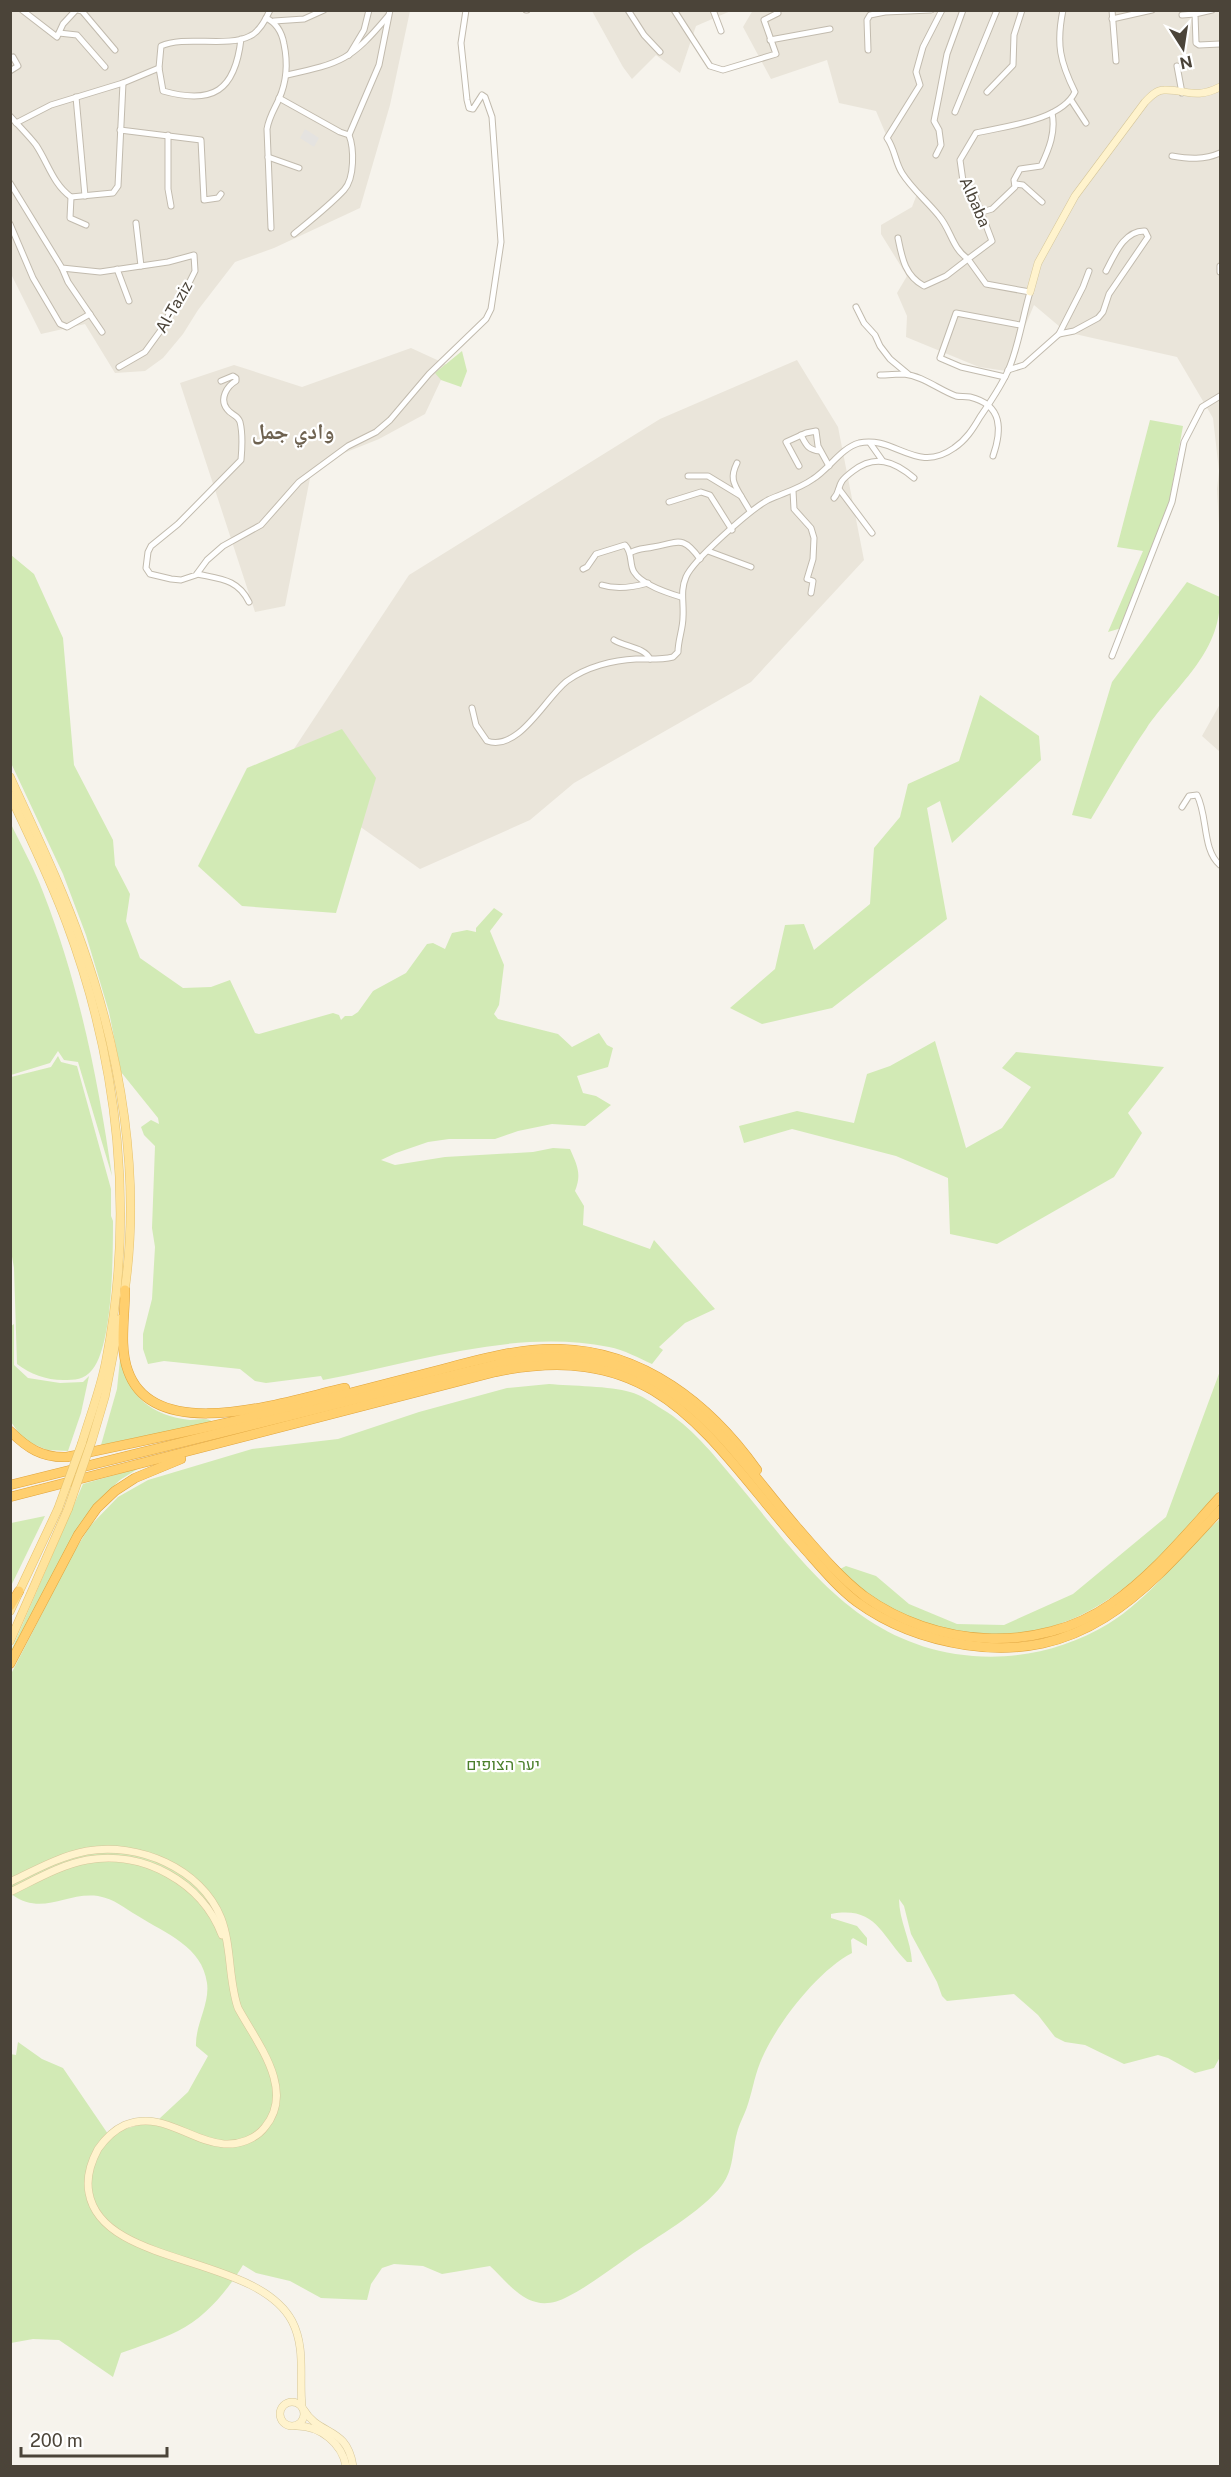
<svg xmlns="http://www.w3.org/2000/svg" width="1231" height="2477" viewBox="0 0 1231 2477" font-family="'Public Sans','Noto Naskh Arabic',Heebo,sans-serif">
<style>
.residential{fill:#eae5da}
.green{fill:#d2eab5}
.parking{fill:#e5e3e0}
.lines{fill:none;stroke-linecap:round;stroke-linejoin:round}
.street-casing{stroke:#c2bbae;stroke-width:7}
.secondary-casing{stroke:#d6c79b;stroke-width:8}
.primary-casing{stroke:#e6c16a;stroke-width:9}
.highway-casing{stroke:#e0a43c;stroke-width:10}
.street{stroke:#fff;stroke-width:5}
.secondary{stroke:#fff3cd;stroke-width:7}
.primary{stroke:#ffe39c;stroke-width:8}
.highway{stroke:#ffcf6e;stroke-width:9}
.primary-bridge-casing{stroke:#e6c16a;stroke-width:9;stroke-linecap:butt}
.primary-bridge{stroke:#ffe39c;stroke-width:8}
.labels{text-anchor:middle;dominant-baseline:central;stroke-width:4.5;stroke-linejoin:round;paint-order:stroke}
.street-label{font-size:16px;fill:#4b4439;stroke:#fff}
.park-label{font-size:16px;fill:#4a7f2a;stroke:#fff}
.district-label{font-size:22px;font-weight:bold;fill:#6e6250;stroke:#fff}
</style>
<rect width="100%" height="100%" fill="#f6f3ec"/>
<!-- residential -->
<g class="residential">
<path d="M733,10L696,26L680,73L656,55L632,79L623,67L592,11Z"/>
<path d="M753,10L1220,11V542L1217,489L1219,471L1213,418L1177,357L1066,332L1034,305L1006,371L979,367L906,337L907,316L897,293L907,276L881,234V225L912,207L917,194L902,172L876,111L839,103L827,60L771,79L743,27Z"/>
<path d="M11,11H410L390,105L360,208L274,248L235,262L198,310L183,334L163,358L145,371L115,373L85,324L41,334L11,274Z"/>
<path d="M411,348L448,365L425,414L379,439L319,463L311,473L285,606L255,612L180,383L234,365L302,387Z"/>
<path d="M797,360L838,427L864,560L751,682L574,783L530,820L420,869L280,770L409,575L660,419Z"/>
<path d="M1220,704V752L1202,736Z"/>
</g>
<!-- green -->
<g class="green">
<path d="M462,351L467,371L461,387L441,380L435,373Z"/>
<path d="M1150,420L1183,426L1165,525L1125,627L1108,632L1143,551L1117,547Z"/>
<path d="M11,555L34,574L63,638L74,765L113,840L115,865L130,894L126,921L140,958L183,988L211,987L230,980L255,1033L259,1034L333,1013L339,1015L341,1020L345,1016H352L358,1012L373,991L406,973L427,944L433,943L445,949L452,933L467,930L476,932V928L494,908L503,914L490,931L504,965L499,1005L494,1014L498,1019L558,1034L572,1047L599,1033L607,1045L613,1048L608,1067L577,1076L583,1093L596,1096L611,1105L585,1126L552,1124L518,1131L495,1139H449L428,1142L396,1153L381,1160L395,1165L445,1157L533,1152L553,1148L570,1149C577,1165 582,1174 575,1191L584,1206L583,1225L650,1249L654,1240L715,1309L685,1323L659,1347L663,1350L652,1364C639,1358 624,1350 609,1347C514,1328 416,1363 323,1380L321,1376L266,1383L255,1381L240,1369L164,1361L148,1364L143,1349V1334L152,1299L155,1247L152,1228L155,1146L144,1135L141,1127L151,1120L159,1124L158,1118L121,1072L109,1012L86,935L63,874L11,763Z"/>
<path d="M1187,582L1220,597C1221,654 1176,685 1146,729C1126,758 1109,789 1091,819L1072,815L1112,682Z"/>
<path d="M980,695L1039,736L1041,760L952,843L940,801L927,808L947,919L832,1008L762,1024L730,1008L775,969L785,925L804,924L814,950L870,904L874,848L900,817L908,784L959,761Z"/>
<path d="M342,729L376,778L336,913L242,906L198,866L247,768Z"/>
<path d="M10,822C21,845 34,868 43,892C79,984 98,1079 112,1176L78,1062L64,1060L58,1051L50,1063L11,1075Z"/>
<path d="M935,1041L966,1148L1002,1128L1031,1087L1002,1068L1016,1052L1164,1067L1128,1113L1142,1133L1114,1177L997,1244L950,1234L948,1178L896,1156L792,1129L744,1143L739,1126L797,1111L854,1123L867,1074L890,1066Z"/>
<path d="M58,1056L61,1062L77,1066L111,1189V1216L113,1221C113,1254 113,1346 92,1370C84,1380 75,1380 63,1380C46,1380 30,1374 17,1364L14,1268L10,1245L11,1077L51,1067Z"/>
<path d="M14,1324V1365L28,1378L60,1383L83,1382L89,1376L81,1413L68,1451L47,1450L31,1443L21,1436L11,1422L10,1327Z"/>
<path d="M120,1359C128,1396 152,1416 190,1420C199,1420 206,1417 213,1422L101,1445L117,1389Z"/>
<path d="M1220,1371V1490C1160,1558 1102,1631 1004,1634C976,1635 953,1632 927,1624C894,1612 863,1595 840,1569L846,1566L876,1576L909,1604L957,1624L1004,1625L1073,1594L1166,1517Z"/>
<path d="M549,1384C571,1386 611,1386 630,1392C641,1395 653,1403 662,1409C691,1426 713,1454 734,1479C802,1560 856,1646 973,1656C1020,1660 1068,1648 1108,1624C1152,1597 1182,1552 1220,1519V2057L1214,2068L1195,2073L1168,2058L1158,2055L1124,2064L1085,2045L1065,2042L1055,2037L1038,2015L1014,1994L947,2001L942,1996L937,1982L911,1934L904,1906L899,1899C899,1921 911,1940 912,1962H907C880,1934 876,1906 831,1914V1918L857,1926L867,1938V1946L853,1938L851,1940L852,1953C817,1971 774,2027 760,2063C754,2078 752,2093 747,2107C744,2116 739,2124 737,2133C732,2151 734,2169 722,2185C703,2211 655,2238 628,2257C608,2271 589,2286 567,2297C558,2302 546,2305 536,2302C518,2298 503,2278 490,2266L442,2274L423,2266L394,2264L382,2268L371,2284L367,2300L321,2298L290,2281L256,2273L243,2265C228,2290 205,2318 178,2331C160,2340 140,2346 121,2353L113,2377L59,2340L33,2339L11,2343L10,2054L16,2055L18,2042L42,2059L63,2068L108,2134L159,2119L188,2092L208,2056L196,2046C195,2025 210,2004 207,1983C202,1946 166,1934 138,1916C124,1908 115,1899 98,1896C64,1892 43,1917 11,1894V1674L72,1555L90,1526L118,1497L148,1480L252,1449L338,1439L419,1412L507,1388Z"/>
<path d="M139,1468L120,1480L97,1502L11,1658V1651L83,1484Z"/>
<path d="M45,1516L11,1586V1523Z"/>
</g>
<!-- parking -->
<path class="parking" d="M305,129L319,138L314,147L300,138Z"/>
<g class="lines">
<defs>
<g id="street">
<path d="M22,10L57,37L63,24L76,10"/>
<path d="M78,10L82,11L115,50"/>
<path d="M526,10H527"/>
<path d="M628,10L644,35L660,52"/>
<path d="M674,10L710,66L723,70L776,54L764,20L778,13L777,10"/>
<path d="M713,10L721,31"/>
<path d="M1112,10L1116,61"/>
<path d="M1212,10L1195,14L1196,43L1199,45L1220,44"/>
<path d="M1182,15L1195,14"/>
<path d="M266,18C277,23 282,33 284,44C288,63 287,81 279,99C274,110 269,117 267,129L271,228"/>
<path d="M1112,19L1152,10"/>
<path d="M274,21L304,19L324,10"/>
<path d="M59,33L77,35L105,67"/>
<path d="M241,39C235,91 213,105 163,91L159,68L161,46C185,35 227,48 250,36C259,32 266,19 270,10"/>
<path d="M770,40L830,29"/>
<path d="M868,50L867,20L870,15L885,12L931,10"/>
<path d="M349,55L364,30L369,10"/>
<path d="M1177,66L1182,93"/>
<path d="M10,71L18,66L13,57"/>
<path d="M287,75C342,63 351,60 388,16"/>
<path d="M987,92L1013,65L1014,35L1022,10"/>
<path d="M76,97L85,196"/>
<path d="M279,98L340,132L349,135"/>
<path d="M1071,100L1086,123"/>
<path d="M955,112L997,10"/>
<path d="M10,116C18,125 30,137 36,145C48,163 53,184 71,197L113,193L118,186L123,83"/>
<path d="M16,123L51,105L123,83L159,68"/>
<path d="M120,130L201,140L204,200L218,198L221,194"/>
<path d="M168,135V189L171,206"/>
<path d="M936,155L941,145L939,130L934,121L939,96L947,54L963,10"/>
<path d="M1172,156C1189,159 1204,160 1220,153"/>
<path d="M268,157L299,168"/>
<path d="M10,183L62,268L100,272L168,262L194,255L195,271L186,289L174,304L161,330L145,352L119,367"/>
<path d="M1015,184L1023,185L1042,202"/>
<path d="M71,197L70,218L86,225"/>
<path d="M982,212L992,209L1015,187L1014,180L1020,169L1041,166C1049,149 1056,132 1052,113"/>
<path d="M136,223L141,266"/>
<path d="M10,224L33,278L60,324L67,327L90,314"/>
<path d="M294,234C311,220 329,206 344,190C355,178 354,148 349,135L379,65L390,10"/>
<path d="M898,238C902,258 905,276 924,286L946,276L968,259C952,248 951,230 939,216C927,201 912,189 902,173C895,162 895,149 887,138L920,85L916,72L923,47L942,10"/>
<path d="M1220,266V272"/>
<path d="M62,268L68,282L102,332"/>
<path d="M117,269L129,301"/>
<path d="M856,307L864,323L875,335L880,346L890,359L908,374"/>
<path d="M1059,334L1083,287L1089,271"/>
<path d="M1008,370L1024,365L1059,334L1074,331L1098,318L1103,312L1109,294L1148,237L1145,231C1124,230 1114,256 1106,271"/>
<path d="M880,375C888,375 896,374 904,374C923,376 939,390 956,396C960,397 965,396 970,397C1003,405 1002,430 993,456"/>
<path d="M1005,377L961,367L940,358L956,313L1020,325"/>
<path d="M221,381L233,376L236,378V381C227,386 219,399 227,409C231,415 238,415 240,422C243,434 242,449 241,460L178,524L151,546L148,552L146,568L150,574L171,579L181,580L196,575L207,560L223,546L261,525L299,482L348,446L376,432L390,420L429,374L486,319L491,309L501,242L492,117L485,97L482,95L473,109L469,108L467,100L461,43L466,10"/>
<path d="M801,435C806,445 808,450 820,451"/>
<path d="M870,443L882,460"/>
<path d="M737,463C730,477 733,483 741,496"/>
<path d="M799,466L786,442L806,433L816,431L818,446L829,466"/>
<path d="M688,476H708L741,496L750,511"/>
<path d="M839,489L872,533"/>
<path d="M793,491L794,509L811,528L814,538L813,559L807,579L813,581L811,593"/>
<path d="M834,498C839,493 838,487 842,481C845,477 849,474 853,471C875,454 894,461 914,478"/>
<path d="M669,502L701,492L710,495L732,530"/>
<path d="M708,551L751,567"/>
<path d="M630,553C638,548 644,549 653,547C678,543 682,534 700,559"/>
<path d="M583,569L587,567L596,554L625,545C633,553 629,564 634,572C642,585 668,593 681,597"/>
<path d="M197,574C220,579 238,579 249,602"/>
<path d="M602,585C617,590 634,587 648,583"/>
<path d="M614,640C625,647 644,647 650,659"/>
<path d="M1112,656L1172,502L1184,442L1202,407L1220,396"/>
<path d="M472,708L476,725L487,741C519,752 545,698 567,681C586,667 613,660 636,659C649,659 661,660 673,657L678,652C678,640 683,629 683,617C684,602 680,591 686,577C693,560 751,509 768,500C783,493 799,489 813,479C829,469 841,448 859,443C895,435 916,475 954,448C966,440 973,429 980,417C991,401 1003,384 1010,366C1019,343 1023,316 1030,292L986,284L968,259L992,241L973,191L963,181L960,160L976,133C1005,126 1061,121 1075,92C1060,62 1056,44 1063,10"/>
<path d="M1182,807L1189,796L1197,795C1208,816 1202,850 1220,865"/>
</g>
<g id="secondary">
<path d="M1030,292L1038,263L1075,196L1145,102C1150,97 1156,90 1164,90C1187,89 1194,100 1220,87"/>
<path d="M10,1882C35,1870 60,1856 87,1851C138,1842 201,1868 221,1918C232,1947 228,1979 238,2008C257,2043 296,2090 265,2127C256,2139 239,2145 224,2144C189,2141 162,2110 125,2125C114,2130 105,2139 98,2149C91,2162 86,2178 89,2193C102,2267 256,2254 292,2321C306,2348 299,2377 302,2406"/>
<path d="M10,1892C35,1880 60,1865 87,1860C143,1850 202,1882 222,1935"/>
<circle cx="292" cy="2414" r="12"/>
<path d="M304,2410C319,2436 347,2426 353,2466"/>
<path d="M297,2426C321,2426 342,2444 346,2466"/>
</g>
<g id="primary">
<path d="M10,777C35,832 62,887 82,945C121,1055 142,1179 124,1295"/>
<path d="M10,795C30,838 51,880 67,924C119,1063 135,1214 106,1361C101,1388 90,1416 82,1443"/>
<path d="M92,1440L105,1396L120,1319"/>
<path d="M10,1611L58,1509"/>
<path d="M10,1641L68,1509"/>
</g>
<g id="highway">
<path d="M125,1290C125,1316 119,1347 128,1371C155,1447 289,1400 345,1388"/>
<path d="M10,1431C27,1448 42,1458 67,1457C150,1439 233,1423 315,1402C358,1391 400,1380 443,1369C481,1359 520,1348 559,1349C643,1351 710,1404 757,1470"/>
<path d="M10,1485L502,1363C555,1352 613,1356 660,1385C716,1419 753,1476 795,1525C816,1549 838,1576 864,1596C934,1647 1038,1655 1111,1604C1153,1575 1186,1534 1220,1497"/>
<path d="M10,1497L495,1372C662,1337 708,1440 803,1547C820,1566 837,1587 857,1602C890,1626 926,1639 966,1645C1086,1663 1147,1589 1220,1510"/>
<path d="M10,1606L19,1591"/>
<path d="M10,1664L78,1535L97,1508L115,1491L135,1478L181,1459"/>
</g>
</defs>
<!-- street casing -->
<use href="#street" class="street-casing"/>
<!-- secondary casing -->
<use href="#secondary" class="secondary-casing"/>
<!-- primary casing -->
<use href="#primary" class="primary-casing"/>
<!-- highway casing -->
<use href="#highway" class="highway-casing"/>
<!-- street -->
<use href="#street" class="street"/>
<!-- secondary -->
<use href="#secondary" class="secondary"/>
<!-- primary -->
<use href="#primary" class="primary"/>
<!-- highway -->
<use href="#highway" class="highway"/>
<defs>
<g id="primary-bridge">
<path d="M58,1509L82,1443"/>
<path d="M68,1509L92,1440"/>
</g>
</defs>
<!-- primary-bridge casing -->
<use href="#primary-bridge" class="primary-bridge-casing"/>
<!-- primary-bridge -->
<use href="#primary-bridge" class="primary-bridge"/>
</g>
<g class="labels">
<!-- street labels -->
<g class="street-label">
<text transform="translate(975 202) rotate(66)">Albaba</text>
<text transform="translate(174 307) rotate(-60)">Al-Taziz</text>
</g>
<!-- park labels -->
<g class="park-label">
<text x="503" y="1764">יער הצופים</text>
</g>
<!-- district labels -->
<g class="district-label">
<text x="293" y="431">وادي جمل</text>
</g>
</g>
<!-- border -->
<rect width="1231" height="2477" fill="none" stroke="#4b4439" stroke-width="24"/>
<!-- north arrow -->
<g transform="translate(1183 48) rotate(168)" stroke="#ffffff" stroke-width="4.5" paint-order="stroke">
<path d="M0-4.5L10 22L0 15L-10 22Z" fill="#4b4439"/>
<text y="-9" font-size="16" font-weight="bold" text-anchor="middle" fill="#4b4439">N</text>
</g>
<!-- scale -->
<path d="M21 2447v9h146v-9" fill="none" stroke="#4b4439" stroke-width="3"/>
<text x="30" y="2447" font-size="18" fill="#4b4439" stroke="#ffffff" stroke-width="4.5" paint-order="stroke">200 m</text>
</svg>
